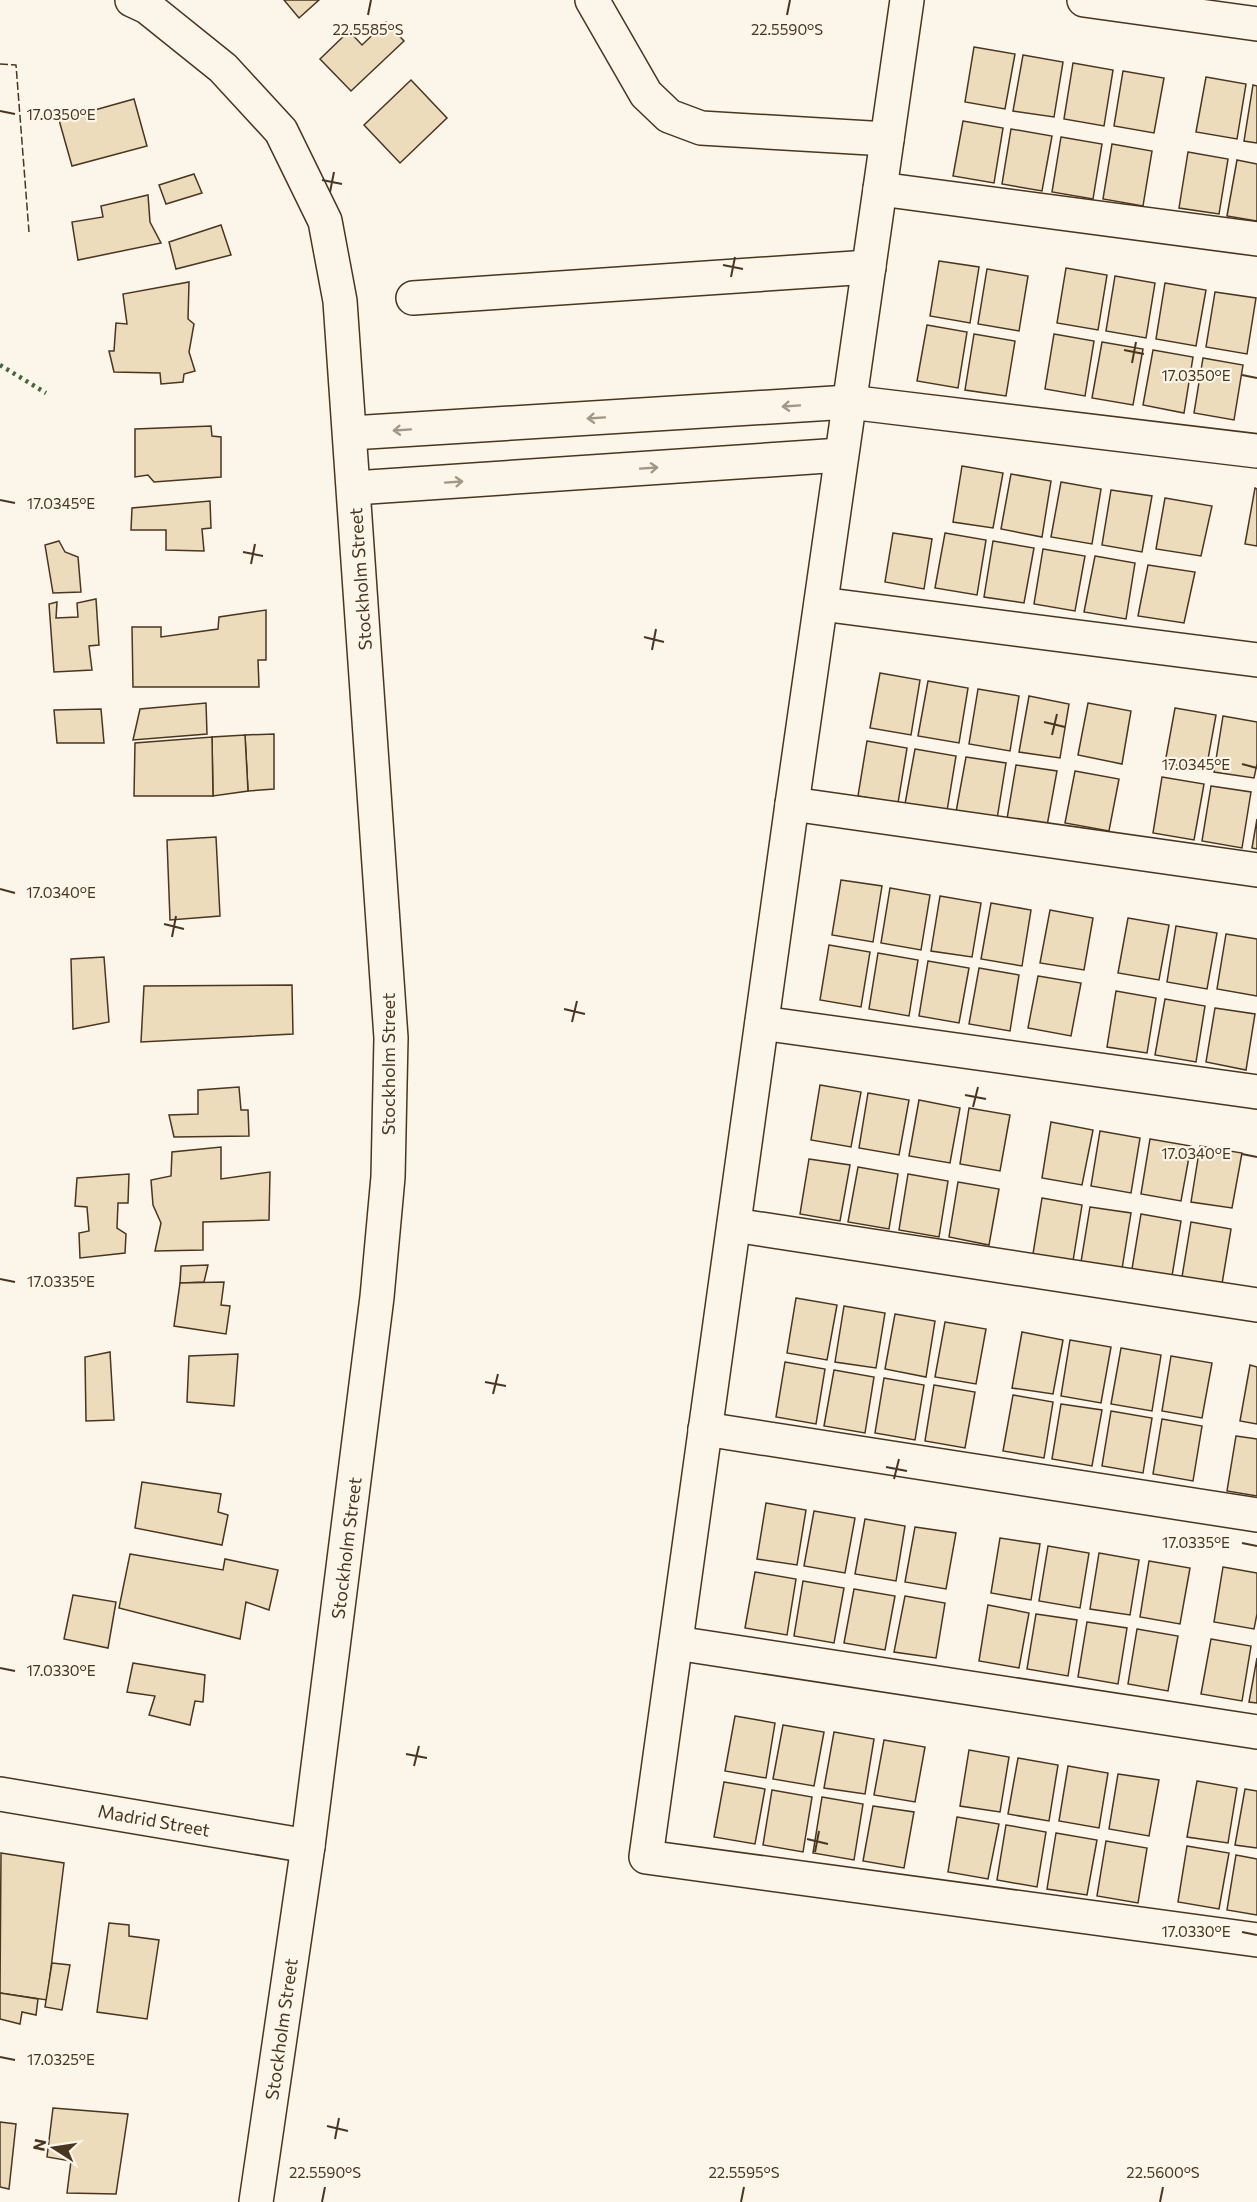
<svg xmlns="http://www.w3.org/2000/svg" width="1257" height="2202" viewBox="0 0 1257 2202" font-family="Commissioner,sans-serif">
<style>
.building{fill:#ecdcbc;stroke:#4a3520;stroke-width:1.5}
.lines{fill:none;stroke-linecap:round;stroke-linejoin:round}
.minor-casing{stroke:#4a3520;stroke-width:36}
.minor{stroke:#fbf6e9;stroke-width:33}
.hedge{stroke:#436837;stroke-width:4.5;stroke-dasharray:3 4.5;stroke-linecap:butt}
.fence{stroke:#4a3520;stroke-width:1.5;stroke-dasharray:8 3;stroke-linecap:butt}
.oneway{stroke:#a29684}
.ticks{fill:none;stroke:#4a3520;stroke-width:2}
.labels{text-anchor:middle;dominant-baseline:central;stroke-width:4.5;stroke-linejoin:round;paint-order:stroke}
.street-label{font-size:18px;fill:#4a3520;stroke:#fbf6e9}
.ticks-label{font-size:15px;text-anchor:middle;fill:#4a3520;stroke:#fbf6e9;stroke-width:4.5;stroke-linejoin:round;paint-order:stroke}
</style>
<rect width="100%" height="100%" fill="#fbf6e9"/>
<!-- building -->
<g class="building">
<path d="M284,0H319L299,18Z"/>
<path d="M386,22L404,41L351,91L320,59L349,31L362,45Z"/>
<path d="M974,47L1015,54L1005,109L965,102Z"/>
<path d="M1023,55L1063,62L1054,117L1013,111Z"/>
<path d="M1073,63L1113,70L1104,126L1064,119Z"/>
<path d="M1123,71L1164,78L1154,133L1114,126Z"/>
<path d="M1206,77L1246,84L1237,139L1196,132Z"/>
<path d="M411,80L447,118L400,163L364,125Z"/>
<path d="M1253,85L1257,86V143L1244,141Z"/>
<path d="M134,99L147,146L72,166L59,120Z"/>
<path d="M963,121L1003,128L994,183L953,176Z"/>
<path d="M1011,129L1052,136L1042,191L1002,184Z"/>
<path d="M1061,137L1102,144L1093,199L1052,192Z"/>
<path d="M1112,144L1152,151L1143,206L1103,199Z"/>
<path d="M1188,152L1228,159L1219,214L1179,208Z"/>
<path d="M1237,160L1257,164V221L1227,216Z"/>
<path d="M194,174L202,193L166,204L159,185Z"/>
<path d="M148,195L150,222L161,243L78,260L72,222L103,217L101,206Z"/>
<path d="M221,225L231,255L176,269L169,242Z"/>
<path d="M939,261L979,267L970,323L930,316Z"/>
<path d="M1066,268L1107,275L1098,330L1057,323Z"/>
<path d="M987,269L1028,276L1019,331L978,324Z"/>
<path d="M1115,276L1155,283L1146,338L1106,331Z"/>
<path d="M189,282L188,319L194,324L189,352L195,371L184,374L183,382L161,384L160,373L114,372L109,351H114L116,323L127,324L123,294Z"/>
<path d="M1165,283L1206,290L1196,346L1156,339Z"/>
<path d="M1215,292L1256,298L1247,354L1206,347Z"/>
<path d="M927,325L967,332L958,388L917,381Z"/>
<path d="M974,334L1015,341L1006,396L965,390Z"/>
<path d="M1054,334L1094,341L1085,396L1045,389Z"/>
<path d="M1102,342L1143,349L1133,405L1092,398Z"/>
<path d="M1153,350L1193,357L1184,413L1143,405Z"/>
<path d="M1203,358L1243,365L1234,420L1194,413Z"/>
<path d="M211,426L212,436L221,437V477L154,482L148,475L135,477V429Z"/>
<path d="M962,466L1003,473L993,528L953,522Z"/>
<path d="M1011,474L1051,481L1042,537L1001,529Z"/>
<path d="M1061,482L1101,489L1092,544L1051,537Z"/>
<path d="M1255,488L1257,489V546L1245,544Z"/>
<path d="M1111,490L1152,496L1142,552L1102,545Z"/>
<path d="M1165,498L1212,506L1201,556L1156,549Z"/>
<path d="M210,501L211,528L202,529L204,551L166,550V530H131L132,508Z"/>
<path d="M893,533L932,539L924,589L885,582Z"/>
<path d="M945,533L986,540L977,595L935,588Z"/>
<path d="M59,541L65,552L78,557L81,592L53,593L45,545Z"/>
<path d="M993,541L1034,548L1024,603L984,597Z"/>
<path d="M1043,549L1085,556L1075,611L1034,604Z"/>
<path d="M1095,556L1135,563L1126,619L1084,612Z"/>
<path d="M1148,565L1195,572L1184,623L1138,616Z"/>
<path d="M96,599L99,645L89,646L92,670L54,672L49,604L57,602L56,618L78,617L77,603Z"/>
<path d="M266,610V660H258L259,687H133L132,627H161V637L218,629L219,617Z"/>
<path d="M880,673L920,680L911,735L870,728Z"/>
<path d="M928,681L968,688L959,743L918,736Z"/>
<path d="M978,689L1019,696L1010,751L969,744Z"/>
<path d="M1029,696L1069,704L1060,758L1019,752Z"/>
<path d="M206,703L207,734L133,740L140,709Z"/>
<path d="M1088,703L1131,711L1122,764L1078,755Z"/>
<path d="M1175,708L1216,715L1206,770L1165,763Z"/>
<path d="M101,709L104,743H57L54,710Z"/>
<path d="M1223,716L1257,722V764L1254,778L1214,772Z"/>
<path d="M274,734V789L248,791L245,735Z"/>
<path d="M245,735L248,791L213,796L212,737Z"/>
<path d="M212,737L213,796H134L135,743Z"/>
<path d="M867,741L907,748L898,803L858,796Z"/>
<path d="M915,749L956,756L947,811L905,804Z"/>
<path d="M966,757L1006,763L997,819L956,812Z"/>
<path d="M1016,765L1057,771L1047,826L1007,819Z"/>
<path d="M1075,771L1119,779L1109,831L1065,823Z"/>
<path d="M1162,777L1204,784L1194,840L1153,833Z"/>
<path d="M1211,786L1251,792L1242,848L1202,841Z"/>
<path d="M1257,819V849L1252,848Z"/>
<path d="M216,837L220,916L170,920L167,840Z"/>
<path d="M841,880L882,886L873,942L832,935Z"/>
<path d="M890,888L930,895L921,950L881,943Z"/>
<path d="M940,896L981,903L972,957L931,951Z"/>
<path d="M991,903L1031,910L1022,966L981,959Z"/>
<path d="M1050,910L1093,918L1084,970L1040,963Z"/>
<path d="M1128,918L1169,925L1159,980L1118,973Z"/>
<path d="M1176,926L1217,933L1207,989L1167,982Z"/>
<path d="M1226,934L1257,939V996L1217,989Z"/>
<path d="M829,945L870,952L861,1007L820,1000Z"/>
<path d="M878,953L918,960L909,1016L869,1009Z"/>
<path d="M104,957L109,1022L73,1029L71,959Z"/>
<path d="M928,961L969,968L959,1023L919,1016Z"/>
<path d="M979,968L1019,975L1010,1031L969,1024Z"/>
<path d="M1038,976L1081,983L1071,1036L1028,1028Z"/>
<path d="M292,985L293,1034L141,1042L144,986Z"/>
<path d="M1116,991L1156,998L1147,1053L1107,1047Z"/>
<path d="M1165,999L1205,1006L1196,1062L1155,1055Z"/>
<path d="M1215,1008L1255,1014L1246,1070L1206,1062Z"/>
<path d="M820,1085L861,1092L851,1147L811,1140Z"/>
<path d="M239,1087L241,1110H248L249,1136L174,1137L169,1115L198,1114V1090Z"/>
<path d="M868,1093L909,1100L899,1155L859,1148Z"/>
<path d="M919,1100L960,1108L950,1163L909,1156Z"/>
<path d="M969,1108L1010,1115L1000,1171L960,1164Z"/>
<path d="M1051,1122L1093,1130L1082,1185L1042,1178Z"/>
<path d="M1100,1131L1140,1138L1131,1193L1091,1186Z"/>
<path d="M1150,1139L1191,1146L1181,1201L1141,1194Z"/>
<path d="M1200,1146L1242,1153L1232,1208L1191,1202Z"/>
<path d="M221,1147V1179L270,1172L269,1220L203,1222V1250L155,1251L161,1223L153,1205L151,1180L171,1176L172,1152Z"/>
<path d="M809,1159L850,1165L840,1221L800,1214Z"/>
<path d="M858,1167L898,1174L889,1229L848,1222Z"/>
<path d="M129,1174L128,1203H118L117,1228L126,1234L125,1253L80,1258L79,1233L89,1231L87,1207L75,1206L77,1178Z"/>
<path d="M908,1174L948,1181L939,1237L899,1230Z"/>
<path d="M958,1182L999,1189L989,1245L949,1237Z"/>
<path d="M1042,1198L1082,1205L1073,1261L1033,1254Z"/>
<path d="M1090,1207L1131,1213L1122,1269L1081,1262Z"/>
<path d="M1141,1214L1181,1221L1172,1276L1132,1269Z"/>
<path d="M1191,1222L1231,1229L1222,1284L1182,1277Z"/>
<path d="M208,1265L204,1282L180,1283L181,1266Z"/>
<path d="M224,1282L221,1305L230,1306L226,1334L174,1326L180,1283Z"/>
<path d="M796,1298L837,1305L827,1360L787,1353Z"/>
<path d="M844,1306L885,1313L876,1368L835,1362Z"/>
<path d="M895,1314L935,1321L926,1377L885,1369Z"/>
<path d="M945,1322L986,1329L976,1384L935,1377Z"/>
<path d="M1022,1332L1063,1340L1053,1394L1012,1388Z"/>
<path d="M1070,1340L1111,1347L1101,1403L1061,1396Z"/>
<path d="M1121,1348L1161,1355L1152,1411L1111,1404Z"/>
<path d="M110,1352L114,1420L86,1421L85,1357Z"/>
<path d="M238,1354L234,1406L187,1402L189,1356Z"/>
<path d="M1171,1356L1212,1363L1202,1418L1162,1411Z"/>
<path d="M785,1362L825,1369L816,1424L776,1417Z"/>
<path d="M1250,1365L1257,1367V1424L1240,1421Z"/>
<path d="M834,1370L874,1377L865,1433L824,1426Z"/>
<path d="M884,1378L924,1385L915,1440L875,1433Z"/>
<path d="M934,1385L975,1392L965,1448L925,1441Z"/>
<path d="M1013,1395L1053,1402L1044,1458L1003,1451Z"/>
<path d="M1061,1404L1102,1410L1092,1466L1052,1459Z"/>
<path d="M1111,1411L1152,1418L1143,1473L1102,1466Z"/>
<path d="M1162,1419L1202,1426L1193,1481L1153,1474Z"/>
<path d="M1236,1436L1257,1439V1496L1227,1491Z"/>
<path d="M142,1482L221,1494L218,1512L228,1515L222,1545L135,1528Z"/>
<path d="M766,1503L806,1510L797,1565L757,1559Z"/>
<path d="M814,1511L855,1518L845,1573L804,1566Z"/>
<path d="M865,1519L905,1526L896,1581L855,1574Z"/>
<path d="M915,1527L956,1533L946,1589L905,1582Z"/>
<path d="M1000,1538L1040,1544L1031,1600L991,1593Z"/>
<path d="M1048,1546L1089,1553L1080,1608L1039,1601Z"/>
<path d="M1099,1553L1139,1560L1130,1615L1090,1609Z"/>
<path d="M130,1554L223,1570L225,1559L278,1570L269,1610L246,1602L240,1639L119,1608Z"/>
<path d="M1149,1561L1190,1568L1180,1624L1140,1617Z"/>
<path d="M1223,1567L1257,1573V1614L1254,1629L1214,1622Z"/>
<path d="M755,1572L796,1579L787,1635L745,1628Z"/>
<path d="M803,1581L844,1588L834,1643L794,1636Z"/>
<path d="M854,1589L895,1596L885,1650L844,1643Z"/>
<path d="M73,1595L116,1602L108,1648L64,1639Z"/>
<path d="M905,1596L945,1603L936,1658L894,1652Z"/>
<path d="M988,1605L1029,1613L1019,1668L979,1661Z"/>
<path d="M1036,1614L1077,1620L1068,1676L1027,1669Z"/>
<path d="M1087,1622L1127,1628L1118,1684L1078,1677Z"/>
<path d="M1137,1629L1178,1636L1168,1691L1128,1684Z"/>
<path d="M1211,1639L1251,1646L1242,1701L1201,1694Z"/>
<path d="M1257,1658V1703L1249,1702Z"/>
<path d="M133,1663L205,1675L203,1702L195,1701L190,1725L149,1715L155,1696L127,1692Z"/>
<path d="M735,1716L775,1723L766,1778L725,1771Z"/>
<path d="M783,1725L824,1732L814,1786L773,1779Z"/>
<path d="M834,1732L874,1739L865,1794L824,1788Z"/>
<path d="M884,1740L925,1747L915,1802L874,1795Z"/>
<path d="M969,1750L1009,1757L1000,1812L960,1806Z"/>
<path d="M1018,1758L1058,1765L1049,1821L1008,1814Z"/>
<path d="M1068,1766L1108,1773L1099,1828L1059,1821Z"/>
<path d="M1118,1774L1159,1780L1149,1836L1109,1829Z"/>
<path d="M1197,1781L1237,1788L1228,1843L1187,1837Z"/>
<path d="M724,1782L765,1789L755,1844L714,1837Z"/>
<path d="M1245,1789L1257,1791V1848L1235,1845Z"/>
<path d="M772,1790L812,1797L803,1852L763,1845Z"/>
<path d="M822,1797L863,1804L854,1860L813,1853Z"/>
<path d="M873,1806L914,1812L904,1868L863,1861Z"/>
<path d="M957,1817L999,1824L988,1879L948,1872Z"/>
<path d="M1006,1825L1046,1832L1037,1887L997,1880Z"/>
<path d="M1056,1833L1097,1840L1087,1895L1047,1889Z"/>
<path d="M1106,1841L1147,1848L1138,1903L1097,1896Z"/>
<path d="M1187,1846L1229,1853L1219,1909L1178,1902Z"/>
<path d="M1,1853L64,1863L47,2000L0,1993Z"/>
<path d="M1236,1855L1257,1859V1915L1227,1910Z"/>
<path d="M109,1923L129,1925V1936L159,1940L147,2019L97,2012Z"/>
<path d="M52,1963L70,1965L62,2010L45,2007Z"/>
<path d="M0,1993L38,1999L36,2015L22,2012L20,2024L0,2019Z"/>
<path d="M53,2108L128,2114L116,2194L67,2193L71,2161L47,2157Z"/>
<path d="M0,2122L16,2124L9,2189L0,2187Z"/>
</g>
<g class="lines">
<defs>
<g id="minor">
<path d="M132,0L147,7L223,68L281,131L325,221L340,301L391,1038L388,1177L377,1297L308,1846L256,2202"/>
<path d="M592,0L646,94L669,116L701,128L887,139"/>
<path d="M907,0L792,804L646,1857L1257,1940"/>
<path d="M1084,0L1257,24"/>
<path d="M880,189L1257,239"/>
<path d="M413,298L869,267"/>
<path d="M351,433L849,402L1257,451"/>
<path d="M354,488L841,455"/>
<path d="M821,604L1257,660"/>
<path d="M792,804L1257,870"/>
<path d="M762,1023L1257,1092"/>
<path d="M734,1225L1257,1305"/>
<path d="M705,1429L1257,1515"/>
<path d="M676,1643L1257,1732"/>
<path d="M0,1794L308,1846"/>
</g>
</defs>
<!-- minor casing -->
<use href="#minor" class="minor-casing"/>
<!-- minor -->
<use href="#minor" class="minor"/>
<!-- hedge -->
<path class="hedge" d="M0,365L46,393"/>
<!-- fence -->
<path class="fence" d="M0,64L16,65L29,232"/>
</g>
<!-- one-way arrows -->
<defs><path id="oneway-shaft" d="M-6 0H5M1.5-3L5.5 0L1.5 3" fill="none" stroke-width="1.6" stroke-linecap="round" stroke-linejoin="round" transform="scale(1.5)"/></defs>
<g class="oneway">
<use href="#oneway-shaft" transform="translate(791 406) rotate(176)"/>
<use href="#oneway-shaft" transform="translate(596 418) rotate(176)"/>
<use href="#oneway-shaft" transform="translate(402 430) rotate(176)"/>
<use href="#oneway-shaft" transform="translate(649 468) rotate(-4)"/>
<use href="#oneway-shaft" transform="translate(454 482) rotate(-4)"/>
</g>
<!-- ticks -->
<path class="ticks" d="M368,15L371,0M787,15L790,0M0,111L15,114M322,180L342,184M330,192L334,172M723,265L743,269M731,277L735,257M1124,350L1144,354M1132,363L1136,342M1242,375L1257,378M0,500L15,503M243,552L263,556M251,564L255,544M644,637L664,642M652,650L656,629M1044,722L1065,727M1052,735L1057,714M1242,764L1257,768M0,889L15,893M164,924L184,929M172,937L176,916M564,1009L585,1014M572,1022L577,1001M965,1095L986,1099M973,1107L978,1087M1242,1154L1257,1157M0,1279L15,1282M485,1382L506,1386M493,1394L498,1374M886,1467L907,1471M894,1479L899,1459M1242,1543L1257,1546M0,1668L15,1671M406,1754L427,1758M414,1766L419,1746M807,1839L828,1844M815,1852L819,1831M1242,1932L1257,1935M0,2057L15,2060M327,2126L348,2131M335,2139L339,2118M322,2202L325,2187M741,2202L744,2187M1160,2202L1163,2187"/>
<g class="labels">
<!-- street labels -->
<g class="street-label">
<text transform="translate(360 579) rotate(-94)">Stockholm Street</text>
<text transform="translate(388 1064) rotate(-90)">Stockholm Street</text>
<text transform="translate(346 1548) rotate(-83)">Stockholm Street</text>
<text transform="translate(154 1820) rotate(10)">Madrid Street</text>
<text transform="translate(281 2029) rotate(-82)">Stockholm Street</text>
</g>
</g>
<g class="ticks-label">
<text x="368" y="35">22.5585°S</text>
<text x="787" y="35">22.5590°S</text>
<text x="61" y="120">17.0350°E</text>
<text x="1196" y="381">17.0350°E</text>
<text x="61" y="509">17.0345°E</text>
<text x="1196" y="770">17.0345°E</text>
<text x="61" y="898">17.0340°E</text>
<text x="1196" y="1159">17.0340°E</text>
<text x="61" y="1287">17.0335°E</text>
<text x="1196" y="1548">17.0335°E</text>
<text x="61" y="1676">17.0330°E</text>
<text x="1196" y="1937">17.0330°E</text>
<text x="61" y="2065">17.0325°E</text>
<text x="325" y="2178">22.5590°S</text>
<text x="744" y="2178">22.5595°S</text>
<text x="1163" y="2178">22.5600°S</text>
</g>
<!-- north arrow -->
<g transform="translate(54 2148) rotate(282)" stroke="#fbf6e9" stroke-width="4.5" paint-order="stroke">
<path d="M0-4.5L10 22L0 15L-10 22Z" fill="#4a3520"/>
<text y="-9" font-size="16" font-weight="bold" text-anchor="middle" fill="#4a3520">N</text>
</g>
</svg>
